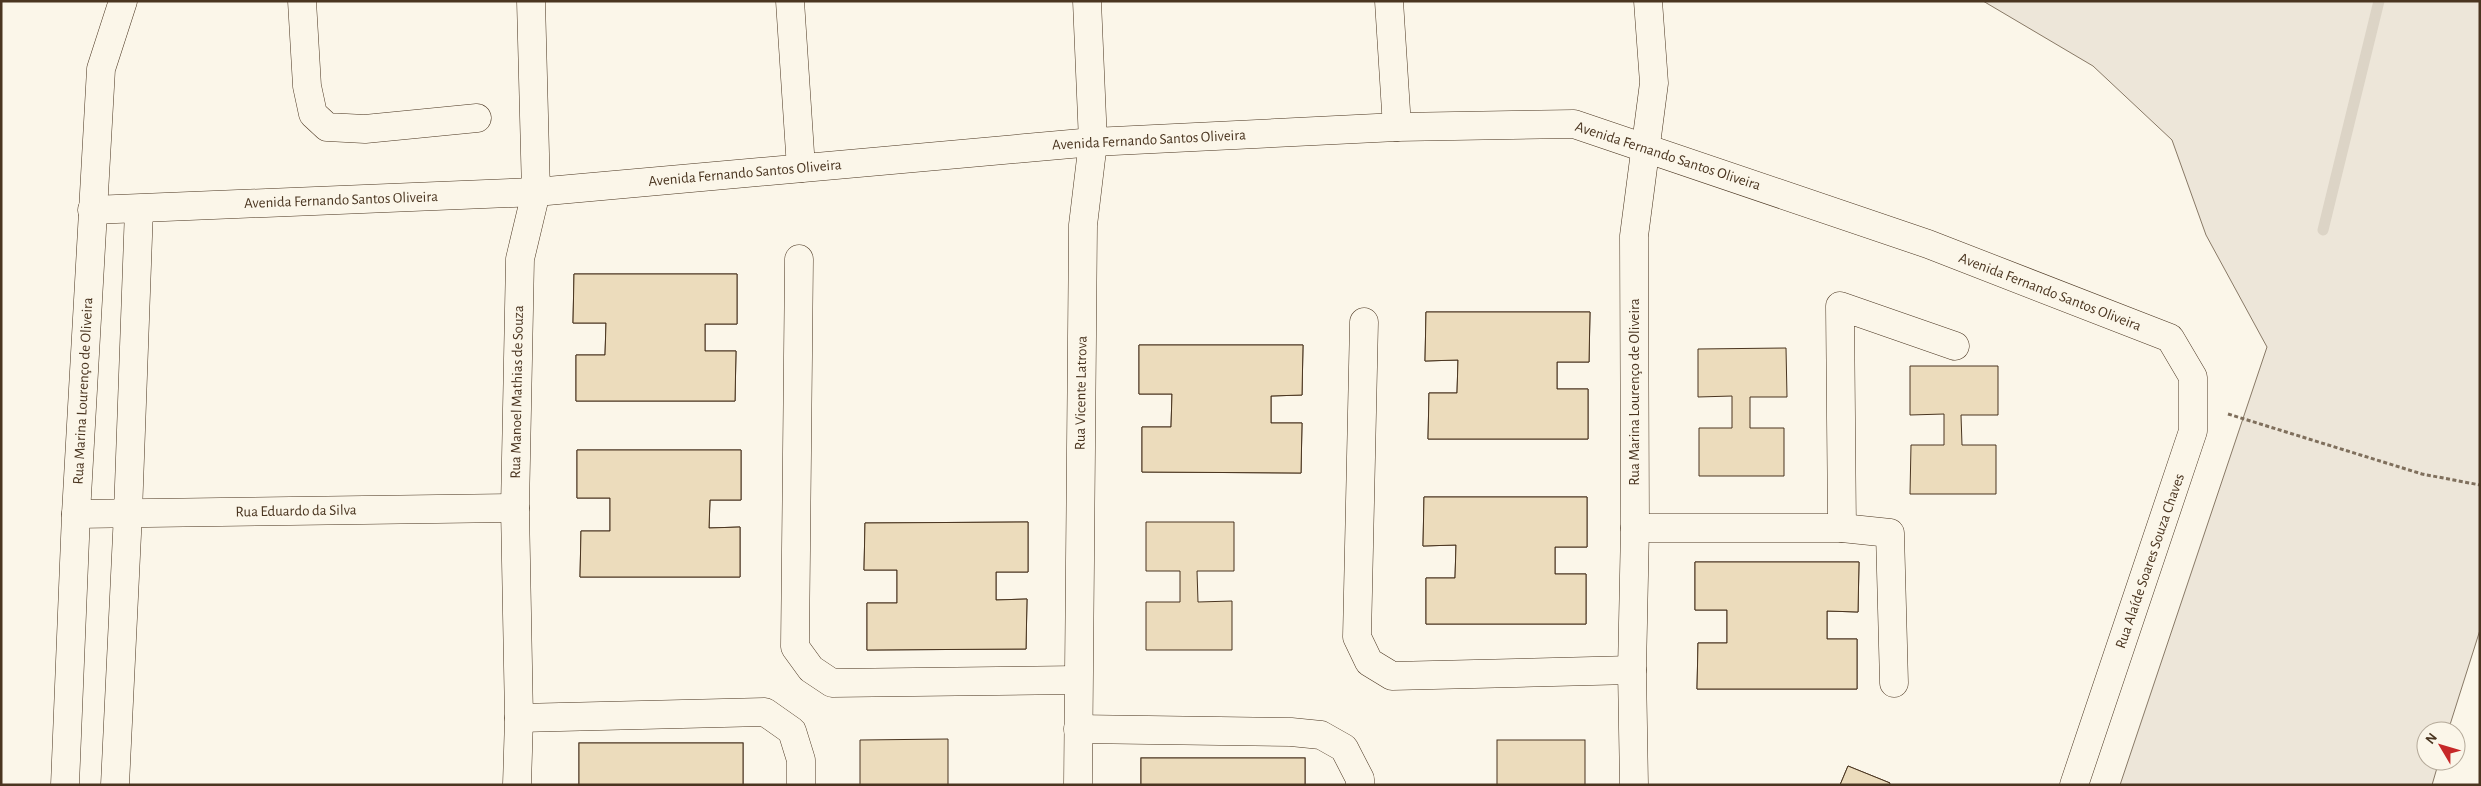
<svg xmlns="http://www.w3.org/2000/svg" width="2481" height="786" viewBox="0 0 2481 786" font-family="'Alegreya Sans',sans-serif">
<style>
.green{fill:#ede6d9;stroke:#887966}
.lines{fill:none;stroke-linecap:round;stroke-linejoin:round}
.stream{stroke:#dcd4c6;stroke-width:11}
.building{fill:#ecdcbc;stroke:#4a3520;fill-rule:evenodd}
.street-casing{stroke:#4a3520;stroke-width:29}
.path{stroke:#7f6f5c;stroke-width:3;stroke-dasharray:4 2.5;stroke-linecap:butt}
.street{stroke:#fbf6e9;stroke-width:28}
.labels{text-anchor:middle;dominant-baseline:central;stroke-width:4;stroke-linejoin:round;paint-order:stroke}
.street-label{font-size:15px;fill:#4a3520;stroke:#fbf6e9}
</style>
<rect width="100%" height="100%" fill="#fbf6e9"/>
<!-- green -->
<path class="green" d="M1983,1H2480V630L2448,731H2426V761H2439L2432,785H2120L2267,347L2206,235L2172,140L2093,66Z"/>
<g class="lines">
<!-- stream -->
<path class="stream" d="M2323,230L2379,1"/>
</g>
<!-- building -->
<g class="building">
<path d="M574,274H737V324H705V351H736L735,401H576V355H605L606,323H573ZM682,323L681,357H626V324Z"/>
<path d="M574,274H737V324H705V351H736L735,401H576V355H605L606,323H573Z"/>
<path d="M1426,312H1590L1589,362H1557V389H1588V439H1428L1429,393H1457L1458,360L1425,361ZM1478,361H1534L1533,394L1478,395Z"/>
<path d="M1426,312H1590L1589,362H1557V389H1588V439H1428L1429,393H1457L1458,360L1425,361Z"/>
<path d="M1139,345H1303L1302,395L1271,396V423H1302L1301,473L1142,472V427H1171L1172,394H1139ZM1192,395H1247V428L1192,429Z"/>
<path d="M1139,345H1303L1302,395L1271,396V423H1302L1301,473L1142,472V427H1171L1172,394H1139Z"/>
<path d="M1786,348L1787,397H1750V428H1784V476H1699V428H1732V396L1698,397V349Z"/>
<path d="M1910,366H1998V415H1961L1962,445H1996V494H1910L1911,445H1944V414L1910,415Z"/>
<path d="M577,450H741V500H710L709,528L740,527V577H580L581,531H610V498H577ZM631,499H686V533H630Z"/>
<path d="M577,450H741V500H710L709,528L740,527V577H580L581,531H610V498H577Z"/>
<path d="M1424,497H1587V547H1555V574H1586V624H1426V578H1455L1456,545L1423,546ZM1476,546H1531V580H1476Z"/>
<path d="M1424,497H1587V547H1555V574H1586V624H1426V578H1455L1456,545L1423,546Z"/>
<path d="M1028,522V572H996V600L1027,599L1026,649L867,650V603H897V570H864L865,523ZM918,571H972V605H917Z"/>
<path d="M1028,522V572H996V600L1027,599L1026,649L867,650V603H897V570H864L865,523Z"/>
<path d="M1146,522H1234V571H1197L1198,602L1232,601V650H1146V602H1180V571H1146Z"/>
<path d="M1695,562H1859L1858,612L1827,611V639H1857V689H1697L1698,643H1727V610H1695ZM1748,611H1803V645H1747Z"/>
<path d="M1695,562H1859L1858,612L1827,611V639H1857V689H1697L1698,643H1727V610H1695Z"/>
<path d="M948,739V785H860V740Z"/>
<rect x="1497" y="740" width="88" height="45"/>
<rect x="579" y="743" width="164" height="42"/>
<rect x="579" y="743" width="164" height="42"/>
<rect x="1141" y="758" width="164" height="27"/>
<rect x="1141" y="758" width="164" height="27"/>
<path d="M1848,766L1890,783L1889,785H1840Z"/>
<path d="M1848,766L1890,783L1889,785H1840Z"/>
</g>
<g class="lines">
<defs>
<g id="street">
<path d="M302,1L307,86L313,114L327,127L365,129L477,118"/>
<path d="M790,1L801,168"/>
<path d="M1389,1L1397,127"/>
<path d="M92,210L536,192L1093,142L1397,127L1574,124L1928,244L2170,338L2193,377V431L2074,785"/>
<path d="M799,259L795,647L811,669L832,683L1077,680"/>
<path d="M1364,322L1357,637L1369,662L1392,676L1632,670"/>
<path d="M76,514L515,508"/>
<path d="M1635,528H1842L1890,533L1894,683"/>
<path d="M1842,528L1840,306L1955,346"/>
<path d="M519,718L765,712L792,731L801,760V785"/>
<path d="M1078,729L1291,732L1321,735L1344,748L1360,779V785"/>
<path d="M65,785L76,514L101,69L123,1"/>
<path d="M115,785L128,513L139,209"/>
<path d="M517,785L519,718L515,508L520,259L536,192L531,1"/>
<path d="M1078,785L1083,225L1093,142L1087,1"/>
<path d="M1634,785L1632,670L1635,528L1634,236L1654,83L1648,1"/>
</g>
</defs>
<!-- street casing -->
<use href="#street" class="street-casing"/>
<!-- path -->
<path class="path" d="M2228,414L2422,474L2480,485"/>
<!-- street -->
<use href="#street" class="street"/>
</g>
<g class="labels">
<!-- street labels -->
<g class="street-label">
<text transform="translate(1149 140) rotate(-3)">Avenida Fernando Santos Oliveira</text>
<text transform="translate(1668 156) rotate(18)">Avenida Fernando Santos Oliveira</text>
<text transform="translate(745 173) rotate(-5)">Avenida Fernando Santos Oliveira</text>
<text transform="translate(341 200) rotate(-2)">Avenida Fernando Santos Oliveira</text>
<text transform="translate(2050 292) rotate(21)">Avenida Fernando Santos Oliveira</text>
<text transform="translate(83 391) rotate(-87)">Rua Marina Lourenço de Oliveira</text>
<text transform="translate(517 392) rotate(-89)">Rua Manoel Mathias de Souza</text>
<text transform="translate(1634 392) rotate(-90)">Rua Marina Lourenço de Oliveira</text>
<text transform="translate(1081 393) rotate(-89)">Rua Vicente Latrova</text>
<text transform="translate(296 511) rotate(-1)">Rua Eduardo da Silva</text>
<text transform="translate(2150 561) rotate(-71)">Rua Alaíde Soares Souza Chaves</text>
</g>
</g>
<!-- border -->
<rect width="2481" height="786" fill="none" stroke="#4a3520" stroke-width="5"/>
<!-- north arrow -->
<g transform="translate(2441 746) rotate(308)"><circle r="24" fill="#fbf6e9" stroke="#b4a999"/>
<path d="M0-4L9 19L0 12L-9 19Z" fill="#c62828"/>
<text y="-8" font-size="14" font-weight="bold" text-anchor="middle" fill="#4a3520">N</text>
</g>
</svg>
